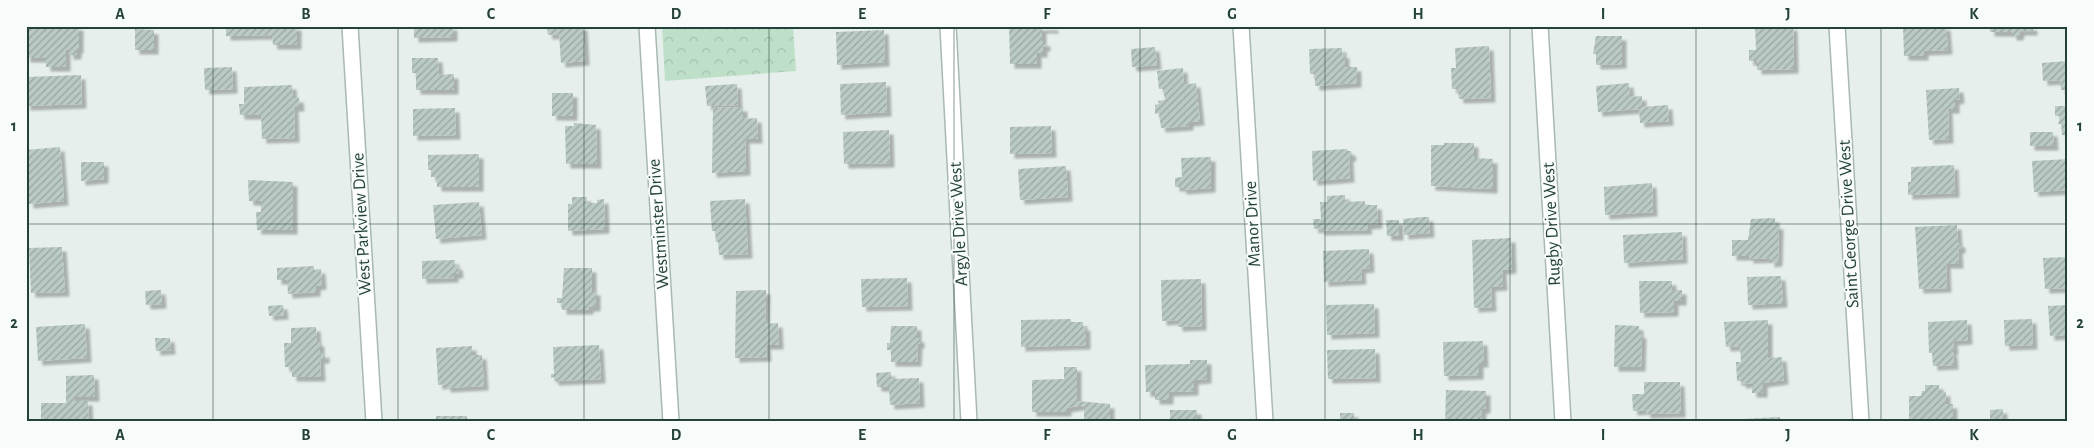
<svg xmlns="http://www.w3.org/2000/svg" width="2094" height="448" viewBox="0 0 2094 448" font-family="'Alegreya Sans',sans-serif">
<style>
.forest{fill:url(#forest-crowns)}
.building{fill:url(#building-hatch);filter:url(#shadow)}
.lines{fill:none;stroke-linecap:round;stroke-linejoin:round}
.minor-casing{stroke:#a8b8b2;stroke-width:18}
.minor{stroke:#fff;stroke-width:15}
.grid{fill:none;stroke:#24423a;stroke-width:1;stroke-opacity:0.55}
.labels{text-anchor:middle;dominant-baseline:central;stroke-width:4;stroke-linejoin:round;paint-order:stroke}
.street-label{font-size:18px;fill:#24423a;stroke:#f7fbf9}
.neatline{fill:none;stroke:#24423a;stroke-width:2}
.grid-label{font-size:16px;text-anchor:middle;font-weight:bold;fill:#24423a}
</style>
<defs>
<pattern id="forest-crowns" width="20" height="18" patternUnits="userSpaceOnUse" patternTransform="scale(1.25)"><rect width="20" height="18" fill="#bfe0c8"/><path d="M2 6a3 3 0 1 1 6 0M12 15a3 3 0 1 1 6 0" fill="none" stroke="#a4c1ad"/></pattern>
<pattern id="building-hatch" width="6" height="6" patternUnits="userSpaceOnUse" patternTransform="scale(1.25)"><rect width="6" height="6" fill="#bbcac4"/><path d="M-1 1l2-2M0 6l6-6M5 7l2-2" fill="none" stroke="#98a6a0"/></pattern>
<filter id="shadow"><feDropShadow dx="4.5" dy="4.5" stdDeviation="1" flood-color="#0004"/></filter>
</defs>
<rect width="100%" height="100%" fill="#e6efeb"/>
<!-- forest -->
<path class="forest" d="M662,26H793L796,71L665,81Z"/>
<!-- building -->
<g class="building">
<path d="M26,26H79V49H77V55H69V50H66V67H46V58H26Z"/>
<path d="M226,26H297V45H273L272,35L226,36Z"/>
<path d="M414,26H453V37L414,38Z"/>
<path d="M547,26H583L585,61L561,63L559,34L548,35Z"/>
<path d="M1009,26H1054V29H1042V42H1046V47H1043V53H1037V64H1010Z"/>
<path d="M1793,26L1794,69L1757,70V61H1749V50H1756L1755,27Z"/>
<path d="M1903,26H1946L1948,50L1924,51V56H1904Z"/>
<path d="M1990,26H2033V31H2020L2019,36H2012V32H1990Z"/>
<path d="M135,29L154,30V50H135Z"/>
<path d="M884,30L885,62L837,65L836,32Z"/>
<path d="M1596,36H1622V64L1596,65V54H1593Z"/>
<path d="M1489,46L1491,98L1459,99L1458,89H1452L1451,68H1456L1455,48Z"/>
<path d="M1155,47L1157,65L1132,67L1131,49Z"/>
<path d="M1342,48V54H1345V67H1357V83L1315,86V74H1310L1309,49Z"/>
<path d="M412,58H438L439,75L454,74V90H416V73H412Z"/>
<path d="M2068,61V90H2061L2060,80L2043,81L2042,63Z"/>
<path d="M232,67L233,89L205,90L204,68Z"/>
<path d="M1183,68L1184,85L1196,83L1200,121L1189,122V126L1161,128L1159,113L1155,114V105L1159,104L1158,101L1165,100L1163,89H1159L1157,71Z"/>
<path d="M81,75L82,104L26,106V77Z"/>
<path d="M886,82L887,112L841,115L840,84Z"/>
<path d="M1629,83L1630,97L1642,96V107L1668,105L1669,121L1640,123L1639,109L1598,112L1596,86Z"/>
<path d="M737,84L738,105L707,106L705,86Z"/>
<path d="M292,85L293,98H299L300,107H294L295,138L262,139L261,115H240L239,104H244V87Z"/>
<path d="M1959,88L1960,99L1955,100V109H1948L1949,139L1929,140L1926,90Z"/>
<rect x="552" y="93" width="21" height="23"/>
<path d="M2055,106H2068V135H2062L2061,124H2058L2061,116H2055Z"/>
<path d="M743,107V119L757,118L758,139H745L746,171L712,173L713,108Z"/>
<path d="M455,108L456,135L413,136V109Z"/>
<path d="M574,123L596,125L597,164H566L565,126H574Z"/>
<path d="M1051,126L1052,153L1010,154V127Z"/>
<path d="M889,130L890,163L844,164L843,132Z"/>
<path d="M2030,132H2053L2054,146H2030Z"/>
<path d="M1444,143H1474V158L1493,159V189L1431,186V145H1444Z"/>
<path d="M60,147L64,201L29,204L26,150Z"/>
<path d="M1347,149L1348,151H1351L1352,157H1349L1350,178L1313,181L1312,151Z"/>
<path d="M479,154V187H437V177H431V170H428V155Z"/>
<path d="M1211,157V188L1182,190V187H1175V178L1182,177L1181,158Z"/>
<path d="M2068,159V190L2034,192L2032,161Z"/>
<path d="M81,162H104V179L81,181Z"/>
<path d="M1954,165L1955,193L1908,195V182H1911V167Z"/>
<path d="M1066,166L1068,197L1020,200L1018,169Z"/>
<path d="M248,180L293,182V230H257L256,212H261V201H249Z"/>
<path d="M1652,183L1653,212L1605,215L1604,187Z"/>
<path d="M1345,195V202L1365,201V205H1377L1378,224L1367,225L1368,230L1320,231V228L1314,229L1313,219H1321L1320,202H1327V196Z"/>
<path d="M572,197H587L586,203H597V200L604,199L605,229L568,231V204H572Z"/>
<path d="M745,199L748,254L719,255L718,242H716L715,231H712L710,201Z"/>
<path d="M479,202L482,235L436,239L433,205Z"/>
<path d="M1422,217H1429L1430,233L1404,235L1403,219Z"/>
<path d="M1775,218V225H1779L1778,262L1770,263V258L1749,259V256H1732V240H1748L1751,219Z"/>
<path d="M1386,220H1399V236H1387Z"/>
<path d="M1957,225L1958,243H1961V249H1958L1959,264H1946L1947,288L1919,289L1915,227Z"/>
<path d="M1682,232L1683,259L1624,263L1623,235Z"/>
<path d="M1511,238L1512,269L1502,270L1503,286L1491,287L1492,307L1474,308L1472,240Z"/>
<path d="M62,247L65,292L31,293L29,248Z"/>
<path d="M1369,249L1370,268L1361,269L1362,280L1324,282L1323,251Z"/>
<path d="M2068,257V288L2045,289L2043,258Z"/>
<path d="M455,260V266L458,265L459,274H454V278L422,279V261Z"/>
<path d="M314,266V270L321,269L322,285L316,286V292L288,294L287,280H277V268Z"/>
<path d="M564,268H592V291H596V307H589V310H562V303H557V298H562Z"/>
<path d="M1781,276L1783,303L1748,305L1747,277Z"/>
<path d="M907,278L908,306L862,307L861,279Z"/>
<path d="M1201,279L1202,326L1178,327V320L1162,321L1161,280Z"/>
<path d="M1639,281H1672V290H1682V301H1674V312L1640,313Z"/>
<path d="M161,290L162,304L146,305L145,291Z"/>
<path d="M766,290L765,324L778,323L779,345H766L767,357L735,358L736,291Z"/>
<path d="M1374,304L1375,333L1327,335L1326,305Z"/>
<path d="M283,305L284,315L269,316L268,306Z"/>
<path d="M2068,305V335L2050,336L2048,306Z"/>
<path d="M1071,319V322H1083V327L1086,326V345L1021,347V320Z"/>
<path d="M2032,319L2033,345L2005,346L2004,320Z"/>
<path d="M1768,320V358L1782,357L1784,380L1763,383V393H1752V383L1742,384L1741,381H1737L1736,362H1741L1740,346L1726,347L1724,322Z"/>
<path d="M1967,320L1968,340L1953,341L1954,349L1951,352H1953L1954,365L1933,366L1932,353H1929L1928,322Z"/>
<path d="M85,324L87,358L38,361L36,327Z"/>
<path d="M1615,325L1639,326V334H1642L1641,367H1614Z"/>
<path d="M891,326H917V338H920V344H918L917,362H891V350H887V343H890Z"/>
<path d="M316,327L317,342H320V354L325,353V359H320L321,377H292V367H285L284,343H291V328Z"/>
<path d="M155,338H170L171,350L156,351Z"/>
<path d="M1483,341L1484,363H1479V375L1444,376L1443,342Z"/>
<path d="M599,345L601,379L554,381V377L551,378V374H554L553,347Z"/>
<path d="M472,346V355H482L484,386L446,388V384L438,385L436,348Z"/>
<path d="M1375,349L1376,378L1328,379L1327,350Z"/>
<path d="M1190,360H1207V379L1194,380V391L1169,392V400H1155V392H1146L1145,365L1190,364Z"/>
<path d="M1064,367H1077V401L1110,404V422L1084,421V405L1067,408V412H1032V380L1064,379Z"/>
<path d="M891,372V379L919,378L920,403L890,405L889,387H877L876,373Z"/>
<path d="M94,375L95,397H75V401H88L89,422H41V403H66V376Z"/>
<path d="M1644,382H1680L1681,413L1646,414V410L1633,411L1632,394H1644Z"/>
<path d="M1925,385H1939V392H1946V404H1953V422H1909V396H1921L1922,391H1925Z"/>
<path d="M1446,390L1486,391V409H1482L1481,422H1445Z"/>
<path d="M2003,409V422H1990V410Z"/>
<rect x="1170" y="410" width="27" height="12"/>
<rect x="1340" y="413" width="14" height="9"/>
<rect x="436" y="416" width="31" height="6"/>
<path d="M1780,417V422H1742V419Z"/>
</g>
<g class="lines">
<defs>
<g id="minor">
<path d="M350,26L374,422"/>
<path d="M647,26L671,422"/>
<path d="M948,26L969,422"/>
<path d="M1241,26L1265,422"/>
<path d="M1540,26L1563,422"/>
<path d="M1837,26L1861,422"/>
</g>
</defs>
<!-- minor casing -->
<use href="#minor" class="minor-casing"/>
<!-- minor -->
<use href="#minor" class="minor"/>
</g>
<!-- grid -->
<path class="grid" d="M213,26V422M398,26V422M584,26V422M769,26V422M954,26V422M1140,26V422M1325,26V422M1510,26V422M1696,26V422M1881,26V422M26,224H2068"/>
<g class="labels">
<!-- street labels -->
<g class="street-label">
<text transform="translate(362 224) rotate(-93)">West Parkview Drive</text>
<text transform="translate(659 224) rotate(-94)">Westminster Drive</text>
<text transform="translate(959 224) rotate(-93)">Argyle Drive West</text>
<text transform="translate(1253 224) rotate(-93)">Manor Drive</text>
<text transform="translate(1552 224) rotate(-93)">Rugby Drive West</text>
<text transform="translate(1849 224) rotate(-93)">Saint George Drive West</text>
</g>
</g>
<!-- border -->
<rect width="2094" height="448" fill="none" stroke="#f7fbf9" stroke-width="55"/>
<rect x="28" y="28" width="2038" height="392" class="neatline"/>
<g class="grid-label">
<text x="120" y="19">A</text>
<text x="306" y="19">B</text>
<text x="491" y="19">C</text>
<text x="676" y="19">D</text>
<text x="862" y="19">E</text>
<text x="1047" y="19">F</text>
<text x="1232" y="19">G</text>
<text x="1418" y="19">H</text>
<text x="1603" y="19">I</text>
<text x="1788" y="19">J</text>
<text x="1974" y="19">K</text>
<text x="14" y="131">1</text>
<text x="2080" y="131">1</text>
<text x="14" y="328">2</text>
<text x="2080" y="328">2</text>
<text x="120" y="440">A</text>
<text x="306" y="440">B</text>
<text x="491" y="440">C</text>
<text x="676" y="440">D</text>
<text x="862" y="440">E</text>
<text x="1047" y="440">F</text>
<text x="1232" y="440">G</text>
<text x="1418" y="440">H</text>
<text x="1603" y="440">I</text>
<text x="1788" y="440">J</text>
<text x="1974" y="440">K</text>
</g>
</svg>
